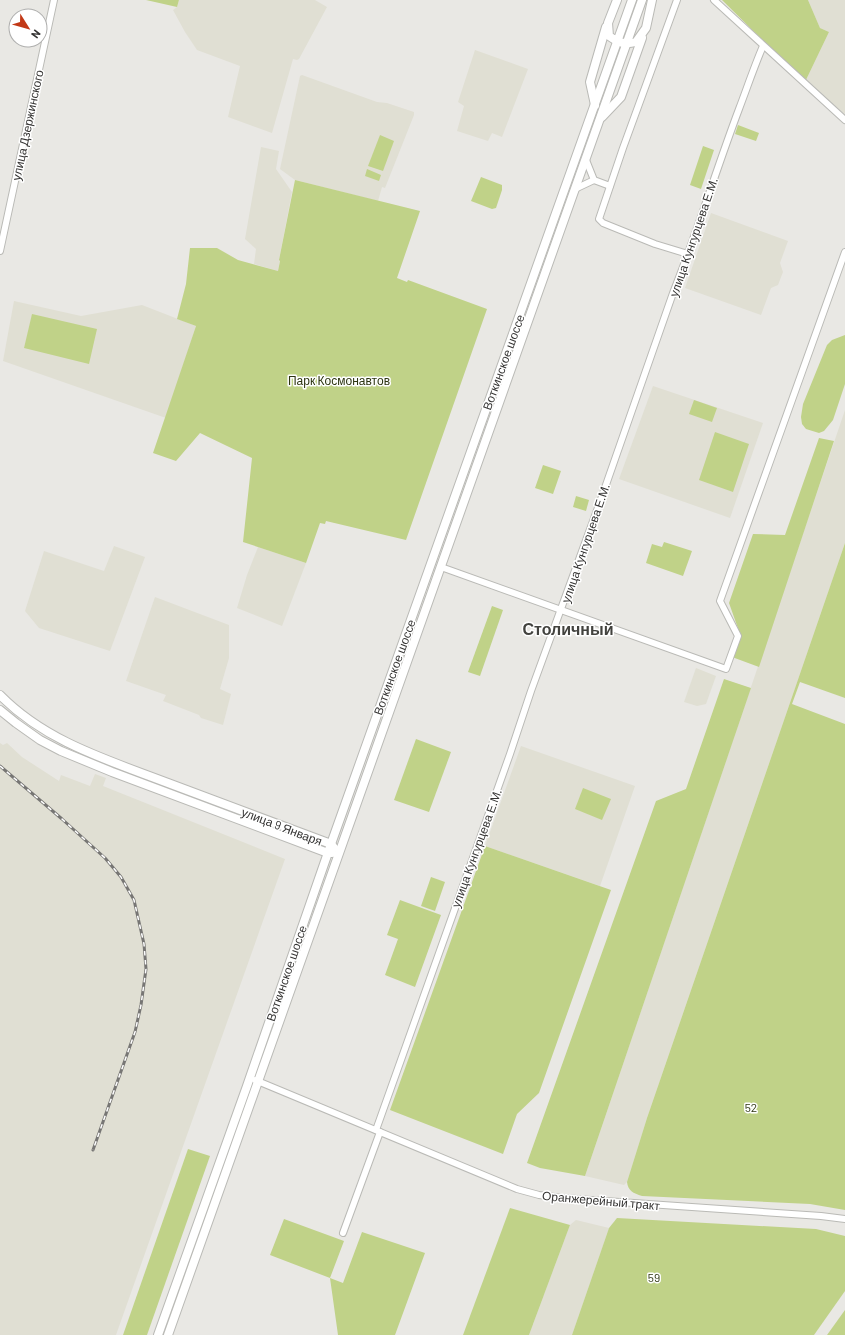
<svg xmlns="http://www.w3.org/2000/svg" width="845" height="1335" viewBox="0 0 845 1335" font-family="Barlow,sans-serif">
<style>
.built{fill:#e0dfd3}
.green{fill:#c0d288}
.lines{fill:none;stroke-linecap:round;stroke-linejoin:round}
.minor-casing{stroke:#babab6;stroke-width:8}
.major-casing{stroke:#babab6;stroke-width:10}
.minor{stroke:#fff;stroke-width:6}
.major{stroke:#fff;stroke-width:8}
.rail-casing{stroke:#777674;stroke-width:3}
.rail{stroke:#fff;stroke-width:1.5;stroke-dasharray:4.5;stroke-linecap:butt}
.labels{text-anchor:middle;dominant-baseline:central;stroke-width:3;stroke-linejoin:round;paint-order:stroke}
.street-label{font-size:12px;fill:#353433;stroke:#fff}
.park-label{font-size:12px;fill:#2d3511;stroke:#fff}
.district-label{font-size:16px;font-weight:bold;fill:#42423e;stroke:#fff}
</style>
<rect width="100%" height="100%" fill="#e9e8e4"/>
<!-- built -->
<g class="built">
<path d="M179,0H315L327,7L299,59L297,60L293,59L272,133L228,117L240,66L197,50L185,32L173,10L177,7Z"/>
<path d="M808,0H845V114L805,82L829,32L820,28Z"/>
<path d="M475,50L528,69L502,137L492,133L488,141L457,131L464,106L458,102Z"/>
<path d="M302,75L377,102L387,103L414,112V115L385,188L382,187L378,201L295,180L280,169L300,76Z"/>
<path d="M261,147L279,151L276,169L292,192L279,260H280L278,271L254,264L256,249L245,239Z"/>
<path d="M711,213L788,241L780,263L783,272L778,285L771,288L761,315L685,288Z"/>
<path d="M14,301L81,316L142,305L196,326L166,418L3,361Z"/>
<path d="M653,386L763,423L730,518L619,479Z"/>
<path d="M845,410V543L647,1118L627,1182L624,1185L585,1176Z"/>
<path d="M114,546L145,557L110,651L39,628L25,611L44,551L104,571Z"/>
<path d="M258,547L306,563L282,626L237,608L247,575Z"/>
<path d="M155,597L229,625V658L220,689L231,694L223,725L201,718L199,715L163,701L166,695L126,681Z"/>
<path d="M696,668L716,676L706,704L697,706L684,702Z"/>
<path d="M0,743L3,745L7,743L22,757L59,781L61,775L90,786L95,774L106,778L103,786L285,859L116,1335H0Z"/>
<path d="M521,746L635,786L600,886L485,846Z"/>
<path d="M576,1220L609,1228L572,1335H529L570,1225Z"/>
</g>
<!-- green -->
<g class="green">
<path d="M146,0H179L177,7Z"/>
<path d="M722,0H808L820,28L829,32L805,82Z"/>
<path d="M738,125L759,133L756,141L735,134Z"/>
<path d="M380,135L394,141L383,171L368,166Z"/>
<path d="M703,146L714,150L701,189L690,185Z"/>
<path d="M367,169L381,175L379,181L365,176Z"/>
<path d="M481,177L502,185V190L496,208L492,209L471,201Z"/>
<path d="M295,180L420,211L397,278L407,282L408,280L487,309L406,540L326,521L325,524L320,523L306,563L243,542L252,458L200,433L176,461L153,453L196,326L177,319L186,284L190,248H217L238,260L278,271L280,261L279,260Z"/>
<path d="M32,314L97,329L89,364L24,348Z"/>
<path d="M845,335V384L833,420L824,431L819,433L806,429L802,424L801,417L803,404L827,345L832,340Z"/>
<path d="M694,400L717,408L712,422L689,414Z"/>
<path d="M715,432L749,444L733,492L699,480Z"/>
<path d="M819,438L834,441L759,667L732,657L740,634L729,603L753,534L785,535Z"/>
<path d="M543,465L561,471L553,494L535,488Z"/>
<path d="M576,496L589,500L586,511L573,507Z"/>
<path d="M664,542L692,551L683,576L646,563L652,544L662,547Z"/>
<path d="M845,543V698L800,682L792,704L845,724V1210L810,1204L642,1196C633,1193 628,1191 627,1182L647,1118Z"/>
<path d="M492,606L503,610L480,676L468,672Z"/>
<path d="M724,679L751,688L585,1176L540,1168L527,1163L656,801L686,789Z"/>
<path d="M416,739L451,752L429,812L394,800Z"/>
<path d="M583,788L611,799L602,820L575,809Z"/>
<path d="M485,846L611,890L539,1093L517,1114L503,1154L390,1110Z"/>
<path d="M431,877L445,882L435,911L421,906Z"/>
<path d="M400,900L441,915L415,987L385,975L398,939L387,935Z"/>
<path d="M188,1149L210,1156L147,1335H123Z"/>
<path d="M510,1208L570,1225L529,1335H463Z"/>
<path d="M617,1218L816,1229L845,1236V1291L814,1335H572L609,1228Z"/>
<path d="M284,1219L344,1241L330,1278L343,1283L362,1232L425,1253L395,1335H338L330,1278L270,1255Z"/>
<path d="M845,1310V1335H827Z"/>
</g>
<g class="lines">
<defs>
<g id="minor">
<path d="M677,0L623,148L599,219L603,223L655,244L688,254"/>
<path d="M714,0L845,120"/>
<path d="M586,160L594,180L610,186"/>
<path d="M575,189L594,180"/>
<path d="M0,251L54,0"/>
<path d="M441,567L726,669L738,636L720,601L845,252"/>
<path d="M255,1080L517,1189L539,1195L562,1198L821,1216L845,1219"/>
<path d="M376,1130L510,754L531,691L600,502L673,293C697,233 716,170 739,109C747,88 754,67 763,46"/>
<path d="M343,1233L380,1132"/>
</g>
<g id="major">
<path d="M617,0L608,23L609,36C619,43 625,45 636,42L646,28L652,0"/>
<path d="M595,105L590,82L606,27"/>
<path d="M602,117L621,97L642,38"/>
<path d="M0,695C46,742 108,760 168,783C222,803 277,824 331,844L334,848"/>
<path d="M0,710L16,723L40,740L61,751L112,772L328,853H332"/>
<path d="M158,1335L247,1086L331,844L632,0"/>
<path d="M168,1335L642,0"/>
</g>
</defs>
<!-- minor casing -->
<use href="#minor" class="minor-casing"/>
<!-- major casing -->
<use href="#major" class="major-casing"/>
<!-- minor -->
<use href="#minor" class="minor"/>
<!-- major -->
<use href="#major" class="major"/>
<defs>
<path id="rail" d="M0,766L62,819L105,858L121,877L134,900L144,944L146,969L141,1005L135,1032L93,1150"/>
</defs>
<!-- rail casing -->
<use href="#rail" class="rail-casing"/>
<!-- rail -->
<use href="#rail" class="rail"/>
</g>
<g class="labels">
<!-- street labels -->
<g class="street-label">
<text transform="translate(27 125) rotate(-78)">улица Дзержинского</text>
<text transform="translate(693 237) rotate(-71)">улица Кунгурцева Е.М.</text>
<text transform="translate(503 362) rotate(-70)">Воткинское шоссе</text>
<text transform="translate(585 543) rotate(-71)">улица Кунгурцева Е.М.</text>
<text transform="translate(394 667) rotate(-70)">Воткинское шоссе</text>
<text transform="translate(282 826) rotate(21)">улица 9 Января</text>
<text transform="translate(476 848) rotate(-70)">улица Кунгурцева Е.М.</text>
<text transform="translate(286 973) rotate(-71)">Воткинское шоссе</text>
<text transform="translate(601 1200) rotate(5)">Оранжерейный тракт</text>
</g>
<!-- park labels -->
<g class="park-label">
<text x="339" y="380">Парк Космонавтов</text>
<text x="751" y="1107">52</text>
<text x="654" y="1277">59</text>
</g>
<!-- district labels -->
<g class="district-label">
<text x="568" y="628">Столичный</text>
</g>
</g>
<!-- north arrow -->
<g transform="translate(28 28) rotate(127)"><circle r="19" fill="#ffffff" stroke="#aeaead"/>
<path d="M0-3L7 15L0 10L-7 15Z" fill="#c23917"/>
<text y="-6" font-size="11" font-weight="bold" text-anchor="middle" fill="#353433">N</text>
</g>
</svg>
